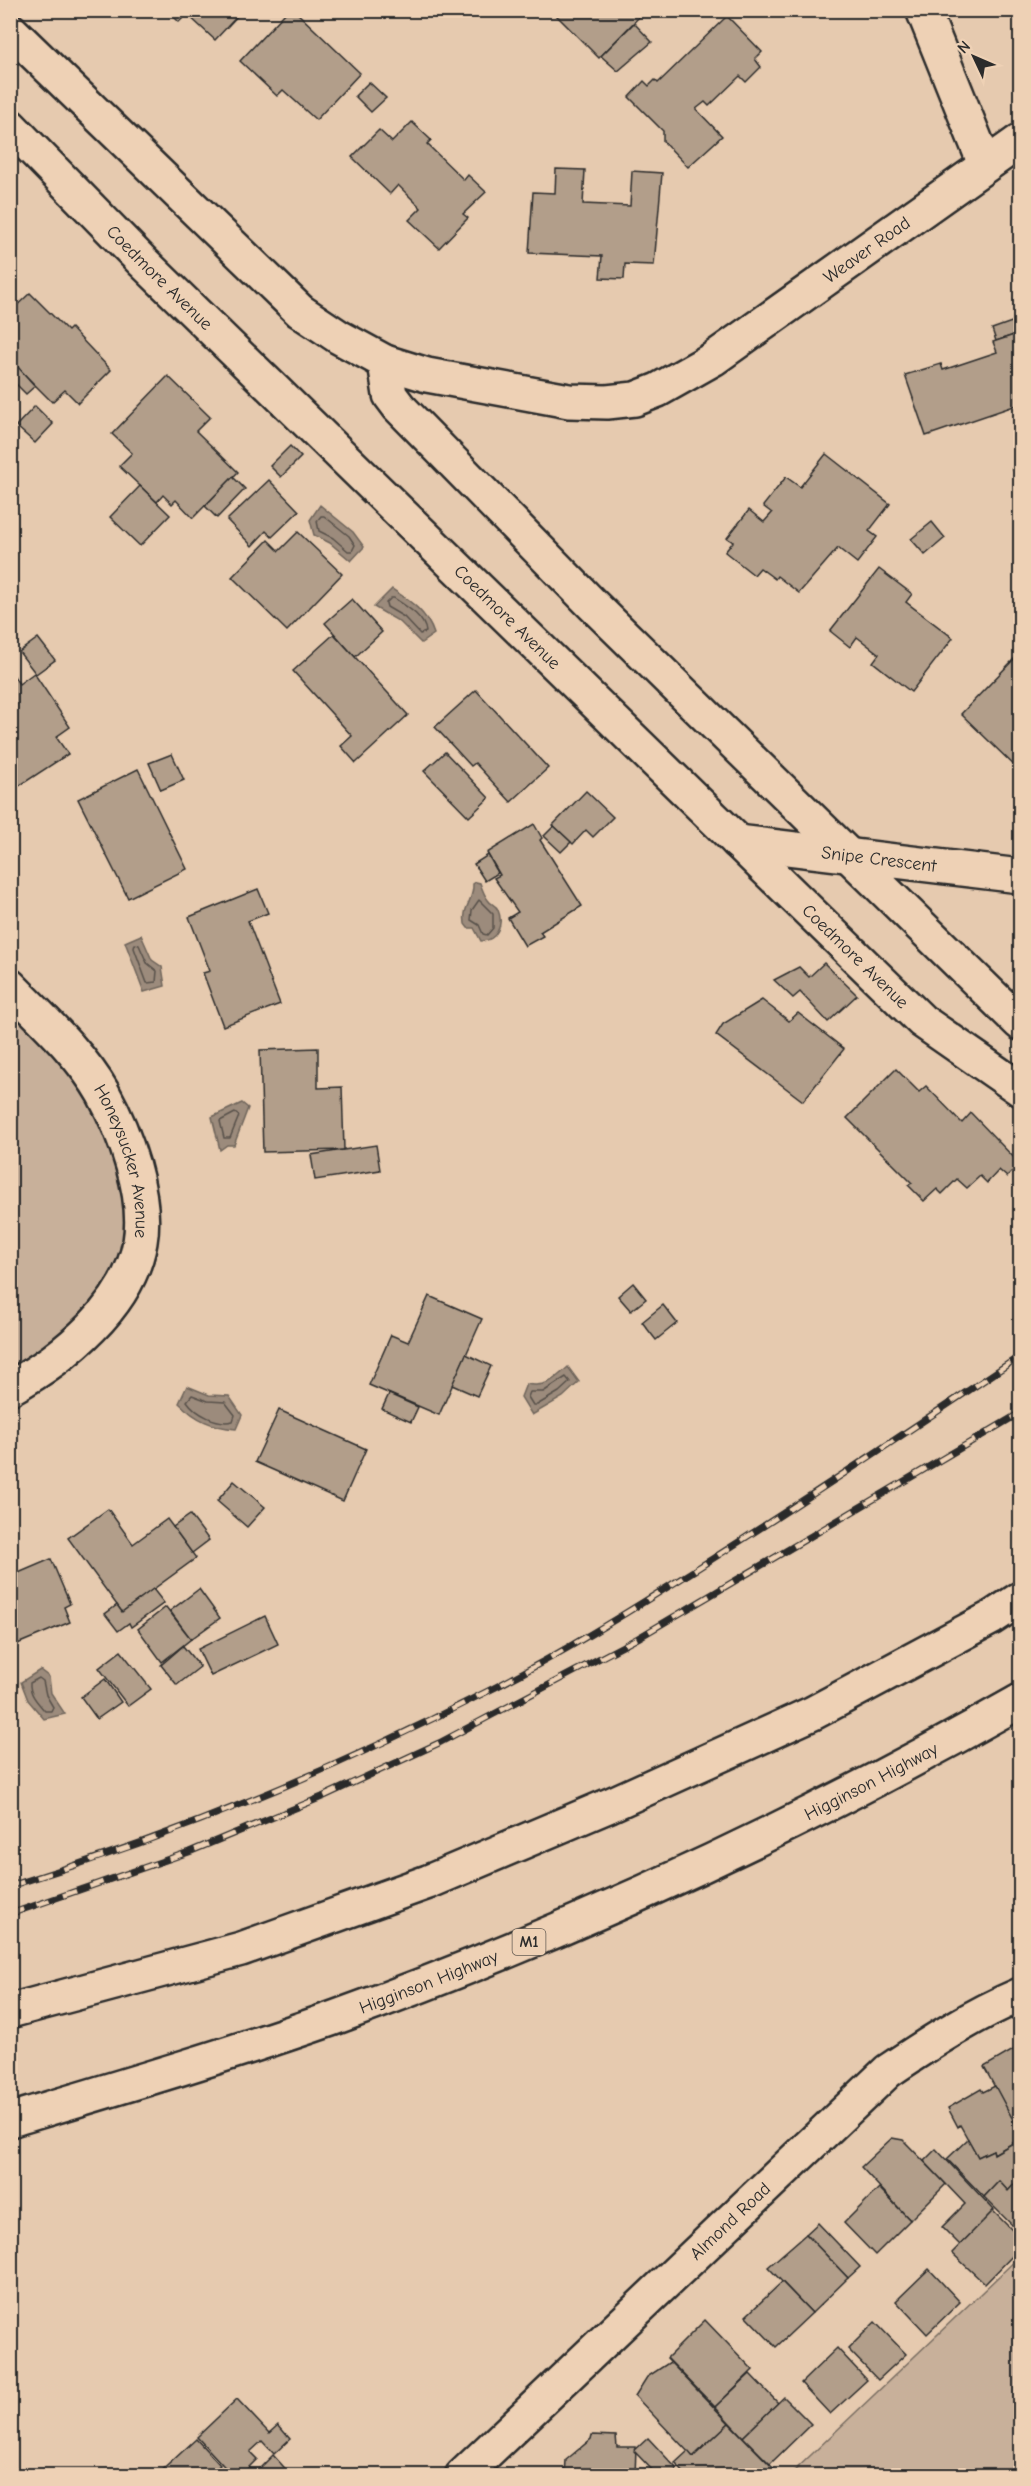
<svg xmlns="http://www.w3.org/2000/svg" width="1031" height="2486" viewBox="0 0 1031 2486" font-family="'Comic Neue',sans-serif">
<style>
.green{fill:#c8b09a;stroke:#7a6e62;stroke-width:1.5}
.water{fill:#9c8b7b;stroke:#6f655b;stroke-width:1.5}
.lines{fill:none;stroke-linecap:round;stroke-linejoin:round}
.shore{stroke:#58514b;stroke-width:1.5}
.building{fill:#b29e8a;stroke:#2b2b2b;stroke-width:1.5}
.street-casing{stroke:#2b2b2b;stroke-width:38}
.highway-casing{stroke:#2b2b2b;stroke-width:38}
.street{stroke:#eed1b5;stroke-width:33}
.highway{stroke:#eed1b5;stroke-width:33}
.rail-casing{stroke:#2b2b2b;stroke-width:7}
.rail{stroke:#eed1b5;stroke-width:4.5;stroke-dasharray:14;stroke-linecap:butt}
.labels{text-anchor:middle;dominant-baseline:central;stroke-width:6;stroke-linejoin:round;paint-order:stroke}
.shield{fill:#eed1b5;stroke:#665d54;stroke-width:1.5}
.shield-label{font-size:16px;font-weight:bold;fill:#2b2b2b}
.street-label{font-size:18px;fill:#2b2b2b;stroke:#eed1b5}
</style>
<rect width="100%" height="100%" fill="#e6caaf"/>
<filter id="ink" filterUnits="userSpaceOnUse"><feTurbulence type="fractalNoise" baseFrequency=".0167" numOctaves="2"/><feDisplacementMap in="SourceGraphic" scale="12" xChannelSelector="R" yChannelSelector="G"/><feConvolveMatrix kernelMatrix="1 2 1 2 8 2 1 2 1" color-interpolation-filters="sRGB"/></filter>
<g filter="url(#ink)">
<!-- green -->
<g class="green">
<path d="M10,1005L42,1037L99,1116L122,1185L127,1242L114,1288L86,1322L10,1369Z"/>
<path d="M1020,2256V2475H790Z"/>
</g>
<!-- water -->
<g class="water">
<path d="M320,505L353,532L364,547L351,561L330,543L314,535L310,520Z"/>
<path d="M392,589C410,601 427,612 434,634L421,643L400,622L374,607Z"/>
<path d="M476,882L480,883C482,889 484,895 488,900C491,905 496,904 498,910C504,924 497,941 481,941L474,928H468L465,924C462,906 474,901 473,884Z"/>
<path d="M141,935L152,960L162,967L165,986L144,992L125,942Z"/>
<path d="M242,1103L248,1108L234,1145H227L220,1150L212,1117Z"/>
<path d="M568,1367L579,1382L563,1397L532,1415L521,1397L526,1384C547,1388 553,1380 568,1367Z"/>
<path d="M187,1386L209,1395L229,1396L242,1415L236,1429C212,1427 196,1420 179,1403Z"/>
<path d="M40,1670L49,1677L51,1693L65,1714L44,1719L28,1700L21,1682Z"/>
</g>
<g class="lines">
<!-- shore -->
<g class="shore">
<path d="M321,516H324L349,536L355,545L352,551H348L333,538L319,531L317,521Z"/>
<path d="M391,598H394C406,606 425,617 426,632L420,634L404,617L387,607L386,603Z"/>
<path d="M479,900L493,914V928L487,935L483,934L479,925L471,920L472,910Z"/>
<path d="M135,944L139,945L147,963L157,971L156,982L147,983L134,948Z"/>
<path d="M235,1113L239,1116L230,1138H224L220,1121Z"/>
<path d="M566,1377L570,1382L559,1392L537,1405H533L528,1397L530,1392H543Z"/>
<path d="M192,1395L208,1401L225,1402L235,1415L233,1421C217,1425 196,1414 187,1401Z"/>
<path d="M39,1678L43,1681L46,1695L53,1707L51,1711H45C38,1703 29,1694 30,1683Z"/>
</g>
</g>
<!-- building -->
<g class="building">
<path d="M167,10H243L215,40L187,14L179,22Z"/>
<path d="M288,10H294L360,73L316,120L283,90L277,96L240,61Z"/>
<path d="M551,10H636L641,15L599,58Z"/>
<path d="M727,16L762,52L755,59L761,67L746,82L740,76L709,106L705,102L696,109L722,136L688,167L663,141V131L629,97L644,81L649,86L655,80L658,83Z"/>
<path d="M634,23L652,42L618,71L601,56Z"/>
<path d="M369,82L386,98L371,112L355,96Z"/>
<path d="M412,122L431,140L427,144L464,180L468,175L486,192L463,214L468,218L439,248L409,220L421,208L398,185L390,194L352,157L379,130L392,142Z"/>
<path d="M556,169L585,170L583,204L630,206L632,171L662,173L654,265L625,264L624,279L600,278L602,256L529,253L533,192L555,193Z"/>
<path d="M30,293L68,331L71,328L111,370L78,403L65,390L52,402L10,360V312Z"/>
<path d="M1020,319V333L996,341L992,329Z"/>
<path d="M1020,333V404L926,436L905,375L941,364L943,370L997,352L993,342Z"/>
<path d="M17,366L35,386L26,394L10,378V373Z"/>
<path d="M168,376L210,417L196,431L238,472L193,518L176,500L172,504L163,495L157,502L119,466L132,453L112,434Z"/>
<path d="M35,406L53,424L35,443L16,426Z"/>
<path d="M290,446L301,457L281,477L270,466Z"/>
<path d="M826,454L890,504L869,531L877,537L857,563L838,548L799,593L777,576L775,579L760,568L754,575L725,552L733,542L727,538L749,510L764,522L772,513L763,506L786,477L800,487Z"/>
<path d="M1020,463V480L1012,469Z"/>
<path d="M233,477L245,489L217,518L205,506Z"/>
<path d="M269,480L299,511L272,537L266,531L252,546L227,520Z"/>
<path d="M140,486L170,515L140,546L110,517Z"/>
<path d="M932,522L945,538L925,555L911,539Z"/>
<path d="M298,532L342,574L287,631L232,577L268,540L279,551Z"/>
<path d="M879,569L912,594L906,602L953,638L911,692L873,662L879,654L857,637L850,647L830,631Z"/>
<path d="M352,599L382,632L355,657L325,623Z"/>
<path d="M334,634L408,715L356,763L341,746L352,736L293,671Z"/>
<path d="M38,638L55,660L36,674L19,652Z"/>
<path d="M1016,657L1020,662V771L961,714Z"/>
<path d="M10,670L19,684L34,673L70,727L56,737L68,754L16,788L10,780Z"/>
<path d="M476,690L548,768L511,802L475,763L471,766L435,727Z"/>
<path d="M445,752L489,798L469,817L424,771Z"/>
<path d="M172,754L184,780L161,790L149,763Z"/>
<path d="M138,769L187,869L128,898L78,799Z"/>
<path d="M586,791L613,817L593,837L586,830L573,844L553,825Z"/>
<path d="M534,824L542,838L540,840L582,906L540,932L543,936L525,946L508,918L518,912L494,878L500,875L487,853Z"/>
<path d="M554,826L571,842L561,852L544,836Z"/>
<path d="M488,855L498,873L485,881L474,864Z"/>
<path d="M258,889L268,913L248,921L280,1004L223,1026L203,973L210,971L189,917Z"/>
<path d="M824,963L857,995L828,1022L800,992L793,998L774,980L799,967L809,977Z"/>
<path d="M762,1000L789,1021L798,1013L844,1049L803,1101L716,1035L723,1024Z"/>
<path d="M318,1048V1088L342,1087L344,1150L263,1152L260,1050Z"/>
<path d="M896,1069L919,1092L926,1086L962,1123L971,1113L1020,1164L1007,1177L999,1170L987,1183L980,1176L967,1188L957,1179L942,1194L937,1189L924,1201L908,1185L912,1183L847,1118Z"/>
<path d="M376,1145L380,1170L315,1180L311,1155Z"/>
<path d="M633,1283L646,1299L631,1311L618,1296Z"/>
<path d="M429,1296L482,1319L439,1415L369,1385L391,1335L408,1342Z"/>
<path d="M663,1305L677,1323L656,1340L642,1322Z"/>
<path d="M466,1354L491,1366L477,1396L452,1385Z"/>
<path d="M389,1394L418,1407L411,1422L382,1409Z"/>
<path d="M279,1410L366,1449L343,1501L255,1462Z"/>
<path d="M234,1481L265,1507L247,1527L217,1501Z"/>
<path d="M108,1509L133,1544L167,1519L196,1558L122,1612L68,1538Z"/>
<path d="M190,1515L209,1540L192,1553L173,1527Z"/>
<path d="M51,1559L70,1604L64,1607L70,1622L10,1647V1560L16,1574Z"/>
<path d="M153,1589L164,1603L131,1627L129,1623L118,1631L105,1614L117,1605L122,1612Z"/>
<path d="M199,1589L220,1618L191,1639L170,1611Z"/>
<path d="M166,1607L191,1639L162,1662L138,1629Z"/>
<path d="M265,1616L278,1644L211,1676L198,1649Z"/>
<path d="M183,1646L200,1667L177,1685L161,1665Z"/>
<path d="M121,1651L151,1689L128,1706L99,1668Z"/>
<path d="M105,1679L121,1702L97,1719L81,1697Z"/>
<path d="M1020,2046V2133L984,2067Z"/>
<path d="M995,2086L1020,2133V2139L994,2154L993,2150L978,2157L960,2125L958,2127L948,2108L981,2089L983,2092Z"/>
<path d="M892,2138L903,2140L946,2184L910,2220L861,2167Z"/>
<path d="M968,2139L978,2157L993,2150L994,2154L1020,2139V2178L1008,2191L999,2181L984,2197L947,2159Z"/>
<path d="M936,2149L994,2210L960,2245L942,2227L965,2204L924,2161Z"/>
<path d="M1020,2178V2222L1015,2228L984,2197L999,2181L1008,2191Z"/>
<path d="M879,2188L910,2220L875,2255L844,2223Z"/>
<path d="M993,2211L1020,2238V2248L985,2284L952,2253Z"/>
<path d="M818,2223L860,2267L848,2278L806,2234Z"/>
<path d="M806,2234L848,2278L812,2313L768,2267Z"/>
<path d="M929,2269L960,2302L927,2334L896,2301Z"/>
<path d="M782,2282L812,2313L776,2347L746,2316Z"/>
<path d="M705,2320L753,2370L715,2407L667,2358Z"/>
<path d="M875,2322L906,2354L878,2380L848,2349Z"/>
<path d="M837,2348L867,2380L830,2414L801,2383Z"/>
<path d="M670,2362L729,2423L693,2457L635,2396L647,2377Z"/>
<path d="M750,2374L778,2403L743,2437L715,2407Z"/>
<path d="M784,2397L811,2424L770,2464L743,2437Z"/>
<path d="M237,2399L269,2433L278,2425L290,2439L274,2454L262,2441L250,2452L257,2459L240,2476H233L197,2437Z"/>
<path d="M729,2423L777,2472L774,2476H687L675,2463L688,2451L693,2457Z"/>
<path d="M592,2435L616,2436L617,2447H636L635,2476H565L566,2460L591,2439Z"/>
<path d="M648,2438L677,2469L670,2476H658L634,2451Z"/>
<path d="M196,2439L220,2465L214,2471L218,2475L156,2476Z"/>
<path d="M273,2455L292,2476H252Z"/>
</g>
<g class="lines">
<defs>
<g id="street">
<path d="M923,10L985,164"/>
<path id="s1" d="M10,30L300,311L339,337L385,362L427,375L569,401L607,402L635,399L658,390L713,359L1020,141"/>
<path id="s2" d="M10,126L143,262L922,1021L1020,1089"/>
<path d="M385,362L390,395L399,407L593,605L1020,1023"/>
<path id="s3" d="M738,842L1020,876"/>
<path id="s4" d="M10,986C42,1019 80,1053 103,1093C125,1133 148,1196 140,1242C129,1306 64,1358 10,1388"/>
<path id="s5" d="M462,2476L888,2071C931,2042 973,2015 1020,1995"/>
</g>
<g id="highway">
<path d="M10,2011L241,1949L428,1882L610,1805L813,1713L991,1618L1020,1599"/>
<path id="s6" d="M10,2120C117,2088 225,2056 331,2019C569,1933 800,1826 1020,1701"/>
</g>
</defs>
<!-- street casing -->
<use href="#street" class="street-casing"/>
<!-- highway casing -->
<use href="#highway" class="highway-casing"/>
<!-- street -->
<use href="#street" class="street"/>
<!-- highway -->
<use href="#highway" class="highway"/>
<defs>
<g id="rail">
<path d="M10,1886C174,1836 332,1771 484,1693C558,1656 628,1612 698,1568C807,1499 913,1428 1020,1356"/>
<path d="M10,1914L189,1852L322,1797L439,1743L638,1638L1020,1413"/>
</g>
</defs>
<!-- rail casing -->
<use href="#rail" class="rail-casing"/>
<!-- rail -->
<use href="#rail" class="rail"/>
</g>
</g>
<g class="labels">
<!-- shield labels -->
<rect class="shield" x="512.5" y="1929" width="33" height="26" rx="4.5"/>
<g class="shield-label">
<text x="529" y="1942">M1</text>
</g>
<!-- street labels -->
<g class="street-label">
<text stroke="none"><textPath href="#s1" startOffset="1034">Weaver Road</textPath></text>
<text stroke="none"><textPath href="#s2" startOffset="213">Coedmore Avenue</textPath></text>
<text stroke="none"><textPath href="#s2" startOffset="699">Coedmore Avenue</textPath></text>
<text stroke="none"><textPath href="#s3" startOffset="142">Snipe Crescent</textPath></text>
<text stroke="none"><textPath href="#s2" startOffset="1185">Coedmore Avenue</textPath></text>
<text stroke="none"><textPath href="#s4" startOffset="214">Honeysucker Avenue</textPath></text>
<text stroke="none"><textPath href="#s6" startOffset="927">Higginson Highway</textPath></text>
<text stroke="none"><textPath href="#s6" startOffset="441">Higginson Highway</textPath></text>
<text stroke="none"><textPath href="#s5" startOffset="370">Almond Road</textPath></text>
</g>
</g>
<!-- margin -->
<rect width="1031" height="2486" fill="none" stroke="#eed1b5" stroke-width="36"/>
<rect x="18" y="18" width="995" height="2450" fill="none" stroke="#2b2b2b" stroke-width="2" filter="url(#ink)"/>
<!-- north arrow -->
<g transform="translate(974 57) rotate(314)" stroke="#eed1b5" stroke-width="4.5" paint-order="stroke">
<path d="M0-4.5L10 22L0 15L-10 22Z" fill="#2b2b2b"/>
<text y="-9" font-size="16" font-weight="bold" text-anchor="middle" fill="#2b2b2b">N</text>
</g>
</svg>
